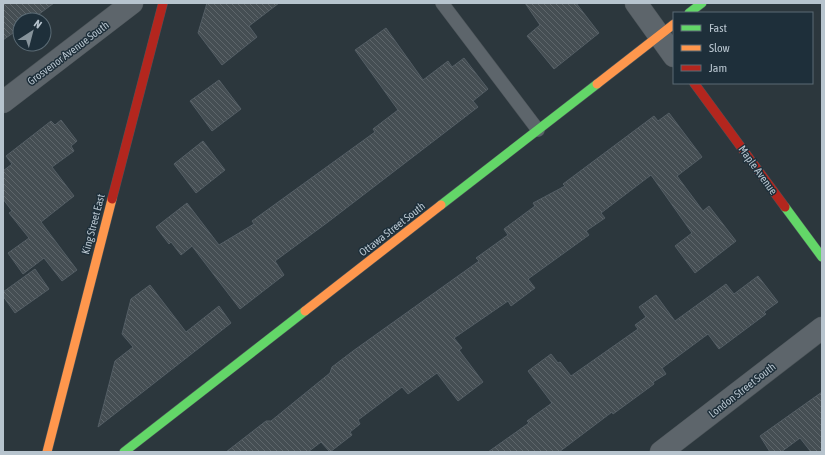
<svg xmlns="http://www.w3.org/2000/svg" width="825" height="455" viewBox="0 0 825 455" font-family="'Asap Condensed',sans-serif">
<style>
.building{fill:url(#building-back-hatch);stroke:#545e65}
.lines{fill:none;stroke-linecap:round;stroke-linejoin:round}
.lane-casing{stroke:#4b5358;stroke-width:14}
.street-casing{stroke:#4b5358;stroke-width:23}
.fast-casing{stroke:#4b5358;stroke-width:10}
.slow-casing{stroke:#4b5358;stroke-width:10}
.jam-casing{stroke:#4b5358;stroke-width:10}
.lane{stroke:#5d656b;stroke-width:13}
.street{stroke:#5d656b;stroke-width:22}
.fast{stroke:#63d668;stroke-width:9}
.slow{stroke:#ff974d;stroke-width:9}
.jam{stroke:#b3261e;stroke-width:9}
.labels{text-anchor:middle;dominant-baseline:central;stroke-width:3;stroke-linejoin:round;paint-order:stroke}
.street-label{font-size:11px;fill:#b7c4ce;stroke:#1e2f3a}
</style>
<defs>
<pattern id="building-back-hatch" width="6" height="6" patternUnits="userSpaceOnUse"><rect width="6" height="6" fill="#454e53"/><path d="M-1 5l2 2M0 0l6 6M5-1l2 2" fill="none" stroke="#5e666b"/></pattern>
</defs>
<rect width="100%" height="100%" fill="#2c373d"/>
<!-- building -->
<g class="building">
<path d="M3,3H54L31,20H20V28L3,40Z"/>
<path d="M207,3H279L249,26L257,37L222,65L198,33Z"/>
<path d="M525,3H576L599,33L554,69L527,36L540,25Z"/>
<path d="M386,28L423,80L448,61L452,67L464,58L488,89L473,101L478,107L328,222L275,261L284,275L240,309L192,246L181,255L171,242L169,244L156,227L187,203L219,245L254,224L252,221L375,132L373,129L398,110L355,50Z"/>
<path d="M219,80L241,109L212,131L190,101Z"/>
<path d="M669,113L702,157L677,176L703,211L709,206L736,241L695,273L675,246L692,233L651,175L601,213L605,218L586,231L589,235L528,279L535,288L511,306L508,301L454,338L462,348L459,350L483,382L458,401L437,373L408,394L402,387L358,420L360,424L350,432L352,435L330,452L321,442L308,452H226L266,421H271L330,373L332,367L353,351L479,261L476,258L508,235L504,229L535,206L533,203L565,186L563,184L654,116L658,121Z"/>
<path d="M61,120L77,141L71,146L74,151L52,167L74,196L41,222L77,270L62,281L44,258L23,274L8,253L29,238L9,213L12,211L3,199V171L12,164L6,156L51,121L55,125Z"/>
<path d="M203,141L225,170L196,193L174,164Z"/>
<path d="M35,269L49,289L15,313L3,296V292Z"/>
<path d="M758,276L778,302L764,312L766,314L719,349L708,334L662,368L666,374L653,382L654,384L613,414L612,412L559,452H488L529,423L527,421L552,403L528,371L551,354L558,363L560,362L571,376L638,329L635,325L646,317L639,307L656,295L675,321L726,284L734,294Z"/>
<path d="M150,285L186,332L219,306L231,323L98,427L115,361L133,347L122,334L131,299Z"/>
<path d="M822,392V452H811L800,438L781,452H770L760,436Z"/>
</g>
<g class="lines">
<defs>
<path id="lane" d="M442,3L538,130"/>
<g id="street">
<path d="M636,3L674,56"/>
<path d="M3,102L132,3"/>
<path d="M661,452L822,328"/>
</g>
<g id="fast">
<path d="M689,13L702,3"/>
<path d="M441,205L597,84"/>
<path d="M785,207L822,257"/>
<path d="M124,452L305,311"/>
</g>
<g id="slow">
<path d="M597,84L674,24"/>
<path d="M305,311L441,205"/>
<path d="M47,452L112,199"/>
</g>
<g id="jam">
<path d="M694,83L785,207"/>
<path d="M112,199L163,3"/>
</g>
</defs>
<!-- lane casing -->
<use href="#lane" class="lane-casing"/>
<!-- street casing -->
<use href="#street" class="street-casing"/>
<!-- fast casing -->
<use href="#fast" class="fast-casing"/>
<!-- slow casing -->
<use href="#slow" class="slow-casing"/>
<!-- jam casing -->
<use href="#jam" class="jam-casing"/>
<!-- lane -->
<use href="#lane" class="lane"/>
<!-- street -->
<use href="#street" class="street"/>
<!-- fast -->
<use href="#fast" class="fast"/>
<!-- slow -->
<use href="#slow" class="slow"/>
<!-- jam -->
<use href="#jam" class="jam"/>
</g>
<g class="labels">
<!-- street labels -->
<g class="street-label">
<text transform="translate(68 53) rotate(-37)">Grosvenor Avenue South</text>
<text transform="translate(758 170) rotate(54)">Maple Avenue</text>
<text transform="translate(93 224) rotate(-75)">King Street East</text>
<text transform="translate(392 229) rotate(-38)">Ottawa Street South</text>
<text transform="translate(742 390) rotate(-38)">London Street South</text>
</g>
</g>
<!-- border -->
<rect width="825" height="455" fill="none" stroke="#b7c4ce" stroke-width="8"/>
<!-- legend -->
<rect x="673" y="12" width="140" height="72" fill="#1e2f3a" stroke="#5b6b75"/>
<rect x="681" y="25" width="20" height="6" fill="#63d668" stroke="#5b6b75"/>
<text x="709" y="32" font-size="12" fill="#b7c4ce">Fast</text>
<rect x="681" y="45" width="20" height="6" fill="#ff974d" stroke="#5b6b75"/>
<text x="709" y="52" font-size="12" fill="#b7c4ce">Slow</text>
<rect x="681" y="65" width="20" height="6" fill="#b3261e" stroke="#5b6b75"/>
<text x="709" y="72" font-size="12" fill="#b7c4ce">Jam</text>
<!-- north arrow -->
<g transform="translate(32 32) rotate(36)"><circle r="19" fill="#1e2f3a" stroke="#5b6b75"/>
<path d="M0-3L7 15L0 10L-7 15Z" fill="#86939b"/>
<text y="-6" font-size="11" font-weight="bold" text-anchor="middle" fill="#b7c4ce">N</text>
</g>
</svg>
